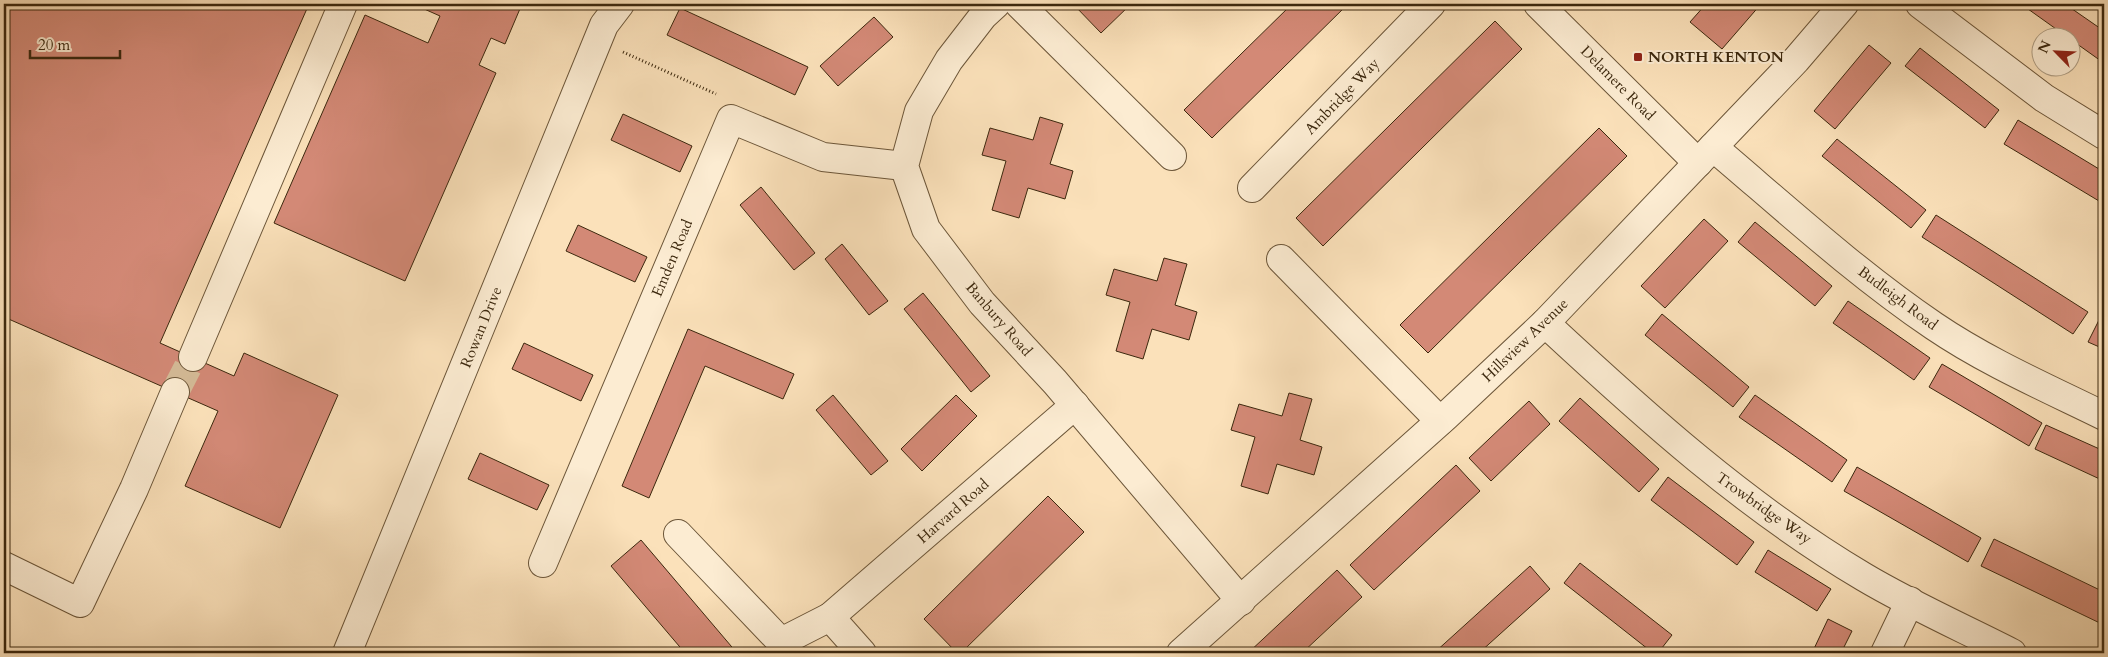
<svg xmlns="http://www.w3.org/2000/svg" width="2108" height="657" viewBox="0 0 2108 657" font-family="Cardo,serif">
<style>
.building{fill:#d38976;stroke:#3c280e}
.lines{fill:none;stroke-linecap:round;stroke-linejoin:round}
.minor-tunnel{stroke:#d5bc98;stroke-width:28;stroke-dasharray:28 14;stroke-linecap:butt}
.minor-casing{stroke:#6c5639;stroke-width:30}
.path{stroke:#3c280e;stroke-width:3;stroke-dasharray:1 2.5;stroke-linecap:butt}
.minor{stroke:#fcecd2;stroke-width:28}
.poi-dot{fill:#8f2418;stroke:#fcecd2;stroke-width:2}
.labels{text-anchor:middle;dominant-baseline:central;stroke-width:4;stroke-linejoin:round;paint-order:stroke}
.poi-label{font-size:15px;font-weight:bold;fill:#3c280e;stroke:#fcecd2;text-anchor:start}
.street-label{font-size:15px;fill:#3c280e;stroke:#fcecd2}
</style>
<rect width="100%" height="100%" fill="#fbe1ba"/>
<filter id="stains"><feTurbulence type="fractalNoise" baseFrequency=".004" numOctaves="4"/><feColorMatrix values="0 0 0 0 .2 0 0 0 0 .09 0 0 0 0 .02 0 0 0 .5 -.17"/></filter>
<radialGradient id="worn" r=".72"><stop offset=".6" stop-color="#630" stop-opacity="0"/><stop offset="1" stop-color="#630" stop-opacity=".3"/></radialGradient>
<!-- building -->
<g class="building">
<path d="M4,4H309L160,343L234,376L244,353L338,395L280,528L185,486L218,411L4,317Z"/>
<path d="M413,4H522L505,44L491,38L479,65L496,73L405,281L274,223L365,15L428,43L440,16Z"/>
<path d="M1075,4H1131L1101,33L1074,5Z"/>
<path d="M1292,4H1348L1212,138L1184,110Z"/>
<path d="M1706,4H1761L1722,49L1690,22Z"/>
<path d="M2021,4H2065L2104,31V57L2101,61Z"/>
<path d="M680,8L808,67L795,95L667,35Z"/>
<path d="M874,17L893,37L838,86L820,66Z"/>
<path d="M1495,21L1522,49L1323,246L1296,218Z"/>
<path d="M1869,45L1891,63L1835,129L1814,111Z"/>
<path d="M1920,48L1999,110L1985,128L1905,66Z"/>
<path d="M623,114L692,146L680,172L611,140Z"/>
<path d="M1040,117L1063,124L1050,164L1073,171L1065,199L1028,188L1019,218L992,210L1006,161L982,155L990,128L1033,140Z"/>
<path d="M2018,120L2104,172V204L2004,144Z"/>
<path d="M1599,128L1627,156L1428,353L1400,325Z"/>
<path d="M1837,139L1926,210L1911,228L1822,156Z"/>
<path d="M761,187L815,253L794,270L740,205Z"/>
<path d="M1936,215L2088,312L2073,334L1922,237Z"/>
<path d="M1704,219L1728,241L1665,308L1641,286Z"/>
<path d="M1755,222L1832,286L1815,306L1738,242Z"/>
<path d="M578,225L647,257L635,282L566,251Z"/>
<path d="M842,244L888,301L869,315L825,259Z"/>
<path d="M1164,258L1187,264L1175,305L1197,312L1189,340L1152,329L1143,359L1116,351L1130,302L1106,295L1114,269L1157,281Z"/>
<path d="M923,293L990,376L971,392L904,309Z"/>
<path d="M1848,301L1930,358L1914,380L1833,323Z"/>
<path d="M1662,314L1749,387L1733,407L1645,335Z"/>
<path d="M2101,316L2104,317V349L2088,342Z"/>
<path d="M688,329L794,374L783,399L705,366L649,498L622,486Z"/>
<path d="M524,343L593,375L581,401L512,369Z"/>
<path d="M1942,364L2042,423L2029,446L1929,387Z"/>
<path d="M1289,393L1312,399L1300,440L1322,447L1314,475L1277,464L1268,494L1241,486L1255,437L1231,430L1239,404L1282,416Z"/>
<path d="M833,395L888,461L871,475L816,410Z"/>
<path d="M956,395L977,416L922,471L901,449Z"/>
<path d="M1755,395L1847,460L1832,482L1739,417Z"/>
<path d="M1580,398L1659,469L1639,492L1559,421Z"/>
<path d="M1529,401L1550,424L1491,481L1469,458Z"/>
<path d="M2046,425L2104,451V481L2035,449Z"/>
<path d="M480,453L549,485L537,510L468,479Z"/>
<path d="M1456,465L1480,491L1374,590L1350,565Z"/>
<path d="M1857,467L1981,538L1968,562L1844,491Z"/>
<path d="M1668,477L1754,542L1737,565L1651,500Z"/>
<path d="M1048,496L1084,532L961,653H957L924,619Z"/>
<path d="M1994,539L2104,592V625L1981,566Z"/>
<path d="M641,540L737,653H685L611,566Z"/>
<path d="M1768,550L1831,589L1817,611L1755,572Z"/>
<path d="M1580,563L1672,635L1658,653H1653L1564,583Z"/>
<path d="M1530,566L1550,589L1479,653H1434Z"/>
<path d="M1337,570L1362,597L1302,653H1248Z"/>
<path d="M1828,619L1852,631L1841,653H1812Z"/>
</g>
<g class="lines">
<!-- minor-tunnel -->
<path class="minor-tunnel" d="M175,392L193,357"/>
<defs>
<g id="minor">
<path d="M996,4L983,16L949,60L919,111L904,166L926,229L982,303L1055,382L1241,601"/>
<path d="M1019,4L1172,156"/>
<path d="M1538,4L1698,163"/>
<path d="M1920,4L2044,98L2104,135"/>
<path d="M1713,147C1785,208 1856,273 1934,326C1987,362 2047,388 2104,416"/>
<path d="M1252,188L1431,4"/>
<path d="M1281,259L1440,421"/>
<path d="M1545,323C1645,416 1746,507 1864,577C1911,605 1963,628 2012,653"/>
<path d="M193,357L343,4"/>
<path d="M678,534L781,642L830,617L862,653"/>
<path d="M543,563L731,119L823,157L904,166"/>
<path d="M4,566L80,603L134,489L175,392"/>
<path d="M830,617L1075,405"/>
<path d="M347,653L604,25L620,4"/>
<path d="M1181,653L1446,416L1545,323L1796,60L1844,4"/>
<path d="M1885,653L1910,601"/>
</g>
</defs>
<!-- minor casing -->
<use href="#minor" class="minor-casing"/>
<!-- path -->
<path class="path" d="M623,52L716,94"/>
<!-- minor -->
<use href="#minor" class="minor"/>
</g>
<!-- markers -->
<rect class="poi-dot" x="1633" y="52" width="10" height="10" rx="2.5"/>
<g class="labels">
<!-- poi labels -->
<g class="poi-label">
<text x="1648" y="57">NORTH KENTON</text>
</g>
<!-- street labels -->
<g class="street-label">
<text transform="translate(1618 83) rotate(45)">Delamere Road</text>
<text transform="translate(1342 96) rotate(-46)">Ambridge Way</text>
<text transform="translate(672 258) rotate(-67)">Emden Road</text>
<text transform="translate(1898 298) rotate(37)">Budleigh Road</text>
<text transform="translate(999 319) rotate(49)">Banbury Road</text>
<text transform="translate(481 327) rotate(-68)">Rowan Drive</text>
<text transform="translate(1525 340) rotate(-44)">Hillsview Avenue</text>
<text transform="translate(1764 508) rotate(35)">Trowbridge Way</text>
<text transform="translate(953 511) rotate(-41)">Harvard Road</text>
</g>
</g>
<!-- margin -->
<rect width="2108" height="657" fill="none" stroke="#fbe1ba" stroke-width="20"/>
<rect x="5" y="5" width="2098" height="647" fill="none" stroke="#3c280e" stroke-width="2.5"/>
<rect x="10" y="10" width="2088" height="637" fill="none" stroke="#3c280e"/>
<!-- north arrow -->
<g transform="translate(2056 52) rotate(294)"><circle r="24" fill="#fcecd2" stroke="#af9e84"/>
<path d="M0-4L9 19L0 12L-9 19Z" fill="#8f2418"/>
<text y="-8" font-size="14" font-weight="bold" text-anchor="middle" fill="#3c280e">N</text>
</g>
<!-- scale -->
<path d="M30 50v8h90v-8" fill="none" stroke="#3c280e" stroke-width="2.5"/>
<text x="38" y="50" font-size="15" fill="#3c280e" stroke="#fcecd2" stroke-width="4" paint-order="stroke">20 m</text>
<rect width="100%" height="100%" filter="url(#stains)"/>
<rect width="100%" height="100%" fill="url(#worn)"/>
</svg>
